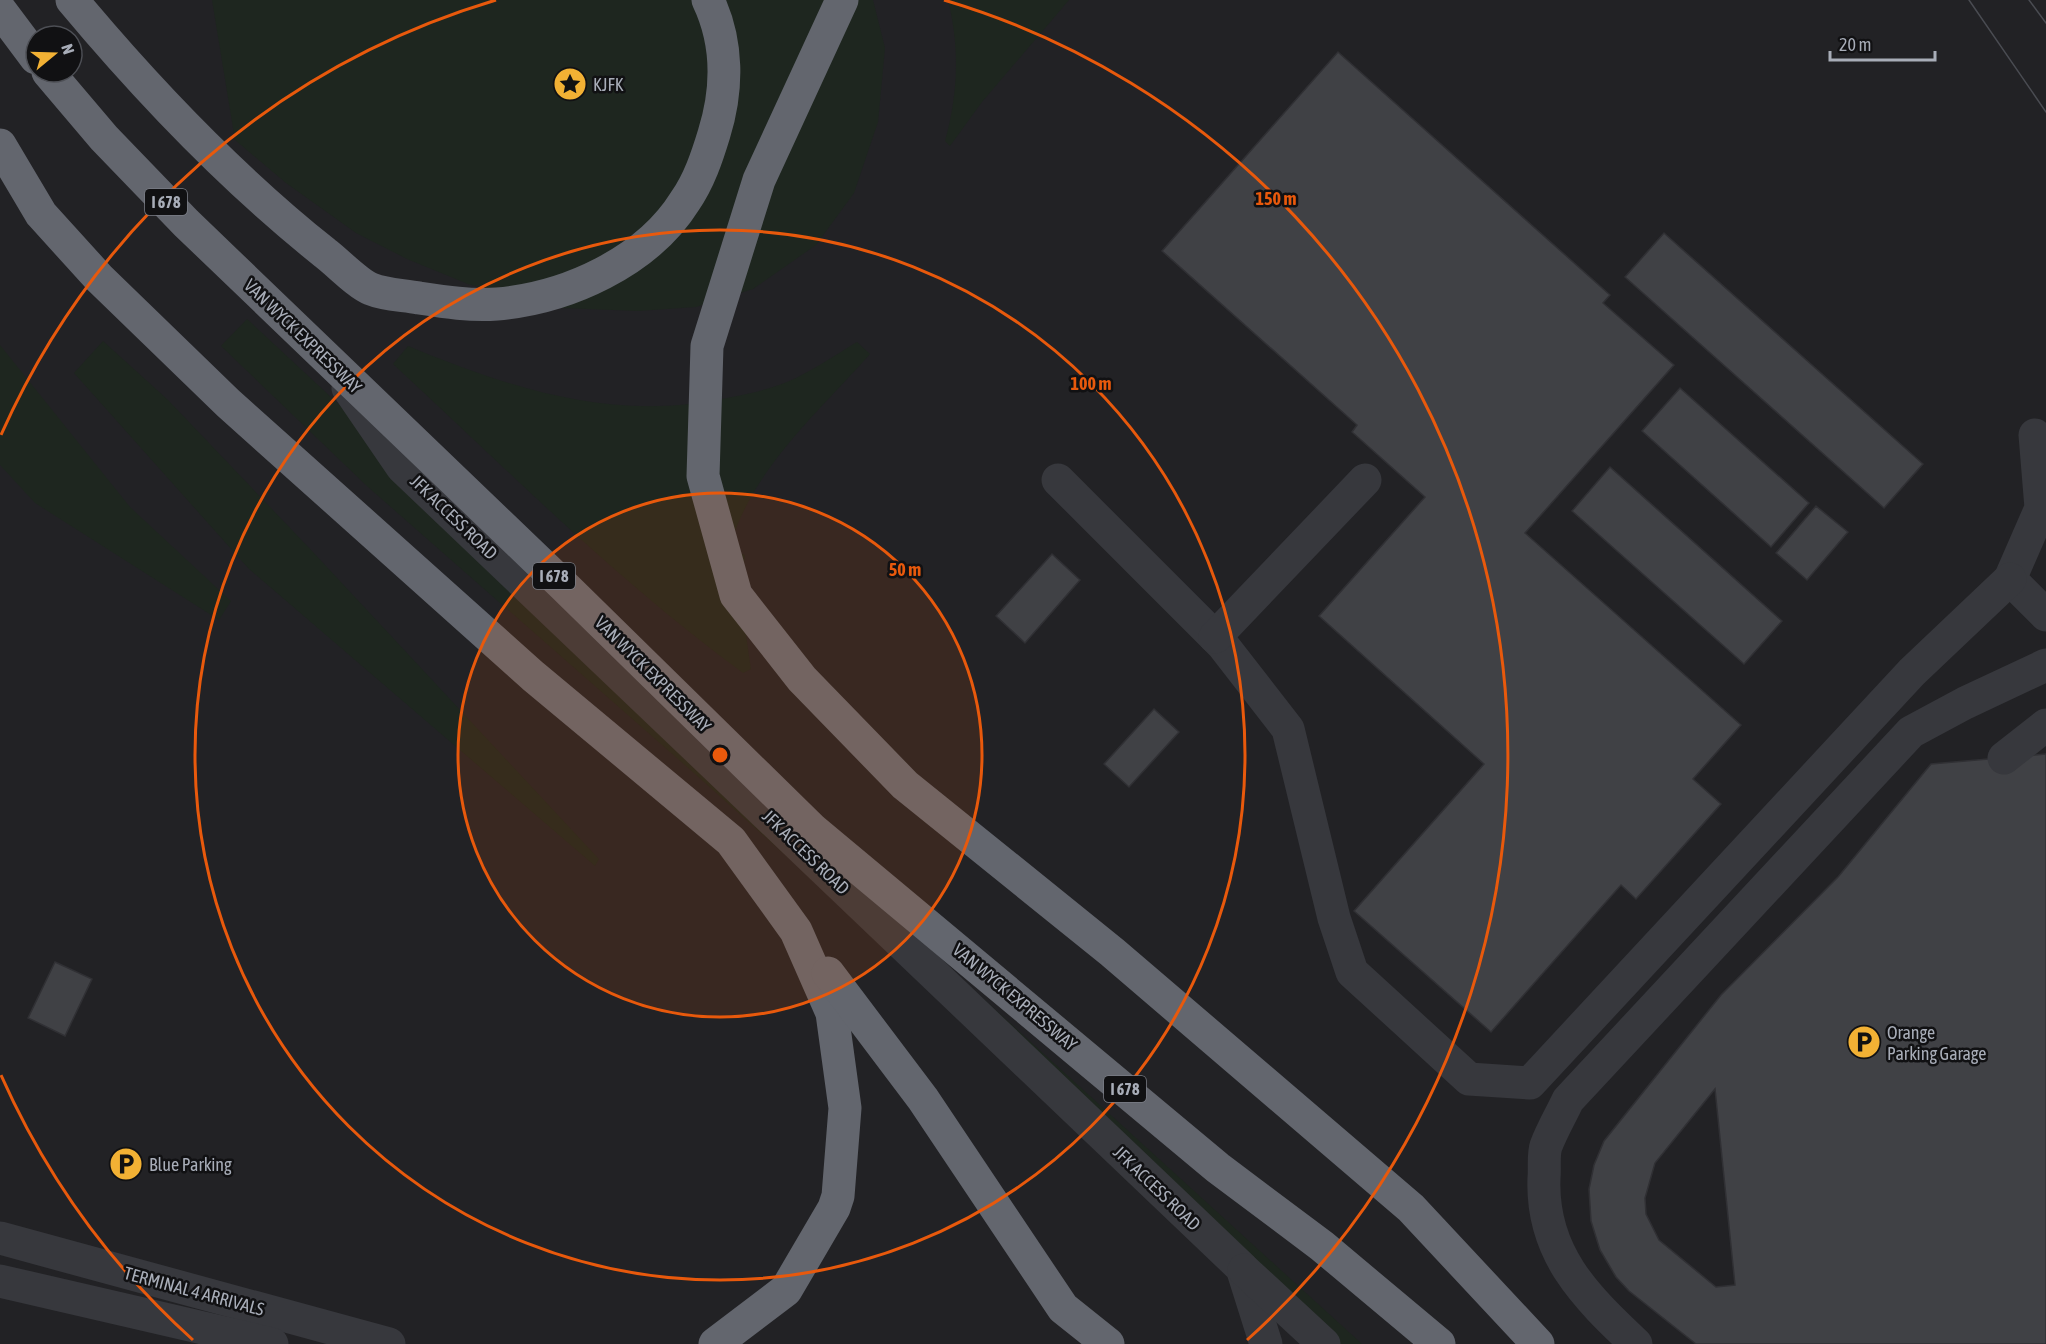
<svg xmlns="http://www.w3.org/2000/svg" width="2046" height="1344" viewBox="0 0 2046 1344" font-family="'Asap Condensed',sans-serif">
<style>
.built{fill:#222225;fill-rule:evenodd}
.green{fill:#1e261f}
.building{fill:#404145;stroke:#303034;stroke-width:1.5;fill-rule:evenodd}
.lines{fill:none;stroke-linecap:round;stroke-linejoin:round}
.minor{stroke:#37383d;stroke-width:33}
.highway{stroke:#63666e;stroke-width:33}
.tram{stroke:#4a4c52;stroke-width:1.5}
.ring{fill:none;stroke:#e8590c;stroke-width:3}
.labels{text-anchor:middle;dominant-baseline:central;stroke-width:5;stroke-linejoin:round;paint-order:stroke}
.shield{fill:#111113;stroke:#7b7e86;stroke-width:1.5}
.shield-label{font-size:16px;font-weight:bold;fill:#a8adb8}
.poi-label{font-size:18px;fill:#a8adb8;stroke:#111113;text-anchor:start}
.street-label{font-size:18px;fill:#a8adb8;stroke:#111113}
.centre{fill:#e8590c;stroke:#111113;stroke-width:3}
.ring-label{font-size:18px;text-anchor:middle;font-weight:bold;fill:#e8590c;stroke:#111113;stroke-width:5;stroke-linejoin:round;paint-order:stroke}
</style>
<rect width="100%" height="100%" fill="#161618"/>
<!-- built -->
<path class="built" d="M0,0H2046V1344H0ZM36,36H72V72H36Z"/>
<!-- green -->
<g class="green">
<path d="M212,0H873L885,48L878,122L854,193L816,245L753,289L696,307L638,311L562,308L468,284L407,259L356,233L286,183L235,140Z"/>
<path d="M948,0H1069L982,102L950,146L945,141C958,94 960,48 948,0Z"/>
<path d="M247,319L715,754L1362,1344H1330L695,774L368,487L221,346Z"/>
<path d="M103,341L168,400L312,551L599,859L595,866L249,569L74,373Z"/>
<path d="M857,342L870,354C816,415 752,469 729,549L745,555C740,593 745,630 751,669L743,673C617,581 507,469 393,364L408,346C515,390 615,423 732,397C754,393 778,387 798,377C818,367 837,354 857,342Z"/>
<path d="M0,345L130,507L231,601L219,620L35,503L0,465Z"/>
</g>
<!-- building -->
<g class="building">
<path d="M1338,52L1610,295L1603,303L1674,365L1525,533L1741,725L1693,779L1721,804L1636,899L1621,885L1491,1032L1354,911L1484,764L1319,616L1425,497L1352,432L1357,425L1162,251Z"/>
<path d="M1664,233L1923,464L1884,508L1625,277Z"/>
<path d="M1680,388L1809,503L1771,547L1642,431Z"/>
<path d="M1610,467L1782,621L1744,664L1572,511Z"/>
<path d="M1816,506L1848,532L1807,580L1776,553Z"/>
<path d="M1052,554L1080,580L1025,643L996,616Z"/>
<path d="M1154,709L1179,732L1129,787L1104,764Z"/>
<path d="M2046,754V1344H1696L1629,1291L1616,1277L1600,1250L1591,1221L1589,1189L1594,1165L1604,1141L1721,995L1838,877L1931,764ZM1715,1089L1735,1285L1716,1287L1659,1240L1646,1214L1645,1198L1655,1163Z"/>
<path d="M55,962L92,979L65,1036L28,1018Z"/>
</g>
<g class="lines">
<!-- minor -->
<g class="minor">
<path d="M348,388L402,467L1242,1268L1266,1344"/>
<path d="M2035,435L2041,508L2010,579L2046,615"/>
<path d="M1058,480L1222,644L1288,729L1334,918L1352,972L1469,1079L1530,1083L1912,672L2010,579"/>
<path d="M1215,637L1365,480"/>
<path d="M2004,758L2046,725"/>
<path d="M0,1238L389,1344"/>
<path d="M1244,1270L1324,1344"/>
<path d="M0,1281L272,1344"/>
<path d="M1636,1344C1585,1296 1541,1253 1544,1178C1545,1168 1543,1155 1546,1146C1552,1130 1561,1115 1568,1100L1911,732L1965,703L2046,665"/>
</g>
<!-- highway -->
<g class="highway">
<path d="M72,0C148,91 232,179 325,253C337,262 358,284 371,289C385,295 404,295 419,298C445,302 471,306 497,304C567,298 647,262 685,201C699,181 707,157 714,134C728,89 728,42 708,0"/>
<path d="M842,0L759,180L707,346L703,476L736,595L802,679L905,785L1112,952L1411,1208L1538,1344"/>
<path d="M0,10L36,58"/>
<path d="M48,72L104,138L186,223L563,585L813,830L1218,1168L1322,1246L1439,1344"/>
<path d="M0,145L41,214L99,278L228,403L533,676L731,841L796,931L832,1013L845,1108L838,1196L834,1208L786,1290L715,1344"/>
<path d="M828,973L923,1099L1063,1308L1108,1344"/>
</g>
<!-- tram -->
<g class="tram">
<path d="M1969,0L2046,112"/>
<path d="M2029,0L2046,23"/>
</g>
</g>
<!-- distance rings -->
<circle cx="720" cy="755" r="262" fill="#e8590c" fill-opacity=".12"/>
<g class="ring">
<circle cx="720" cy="755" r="262"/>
<circle cx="720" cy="755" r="525"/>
<path d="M193 1340A787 787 0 0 1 1 1075M1 435A787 787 0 0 1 496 0M944 0A787 787 0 0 1 1247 1340"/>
</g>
<!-- icons -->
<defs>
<symbol id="sight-disc" viewBox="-11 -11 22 22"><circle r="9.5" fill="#f2b134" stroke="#111113"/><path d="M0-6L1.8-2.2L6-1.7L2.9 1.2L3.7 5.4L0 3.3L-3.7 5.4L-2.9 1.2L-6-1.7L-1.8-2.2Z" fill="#111"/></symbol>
<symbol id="parking-disc" viewBox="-11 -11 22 22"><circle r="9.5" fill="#f2b134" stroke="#111113"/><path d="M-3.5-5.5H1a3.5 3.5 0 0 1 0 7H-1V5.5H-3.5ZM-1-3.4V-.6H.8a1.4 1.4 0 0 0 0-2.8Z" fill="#111"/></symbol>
</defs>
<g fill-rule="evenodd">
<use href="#sight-disc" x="551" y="65" width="38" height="38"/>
<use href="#parking-disc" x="1845" y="1023" width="38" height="38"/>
<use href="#parking-disc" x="107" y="1145" width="38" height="38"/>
</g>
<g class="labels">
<!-- shield labels -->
<g class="shield">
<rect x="145" y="189" width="42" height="26" rx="4.5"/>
<rect x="533" y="563" width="42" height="26" rx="4.5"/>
<rect x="1104" y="1076" width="42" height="26" rx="4.5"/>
</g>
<g class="shield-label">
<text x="166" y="202">I 678</text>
<text x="554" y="576">I 678</text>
<text x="1125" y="1089">I 678</text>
</g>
<!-- poi labels -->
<g class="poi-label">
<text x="593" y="84">KJFK</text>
<text x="1887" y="1032">Orange<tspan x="1887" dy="21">Parking Garage</tspan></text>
<text x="149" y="1164">Blue Parking</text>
</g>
<!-- street labels -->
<g class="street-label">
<text transform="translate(303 336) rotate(44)">VAN WYCK EXPRESSWAY</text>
<text transform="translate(454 517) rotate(44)">JFK ACCESS ROAD</text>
<text transform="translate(653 674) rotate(45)">VAN WYCK EXPRESSWAY</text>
<text transform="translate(806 852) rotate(44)">JFK ACCESS ROAD</text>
<text transform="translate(1015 997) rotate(40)">VAN WYCK EXPRESSWAY</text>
<text transform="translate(1157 1188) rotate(44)">JFK ACCESS ROAD</text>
<text transform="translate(194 1291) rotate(15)">TERMINAL 4 ARRIVALS</text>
</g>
</g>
<circle cx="720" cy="755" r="9" class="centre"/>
<g class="ring-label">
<text x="1276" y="205">150 m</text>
<text x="1091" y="390">100 m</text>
<text x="905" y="576">50 m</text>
</g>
<!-- north arrow -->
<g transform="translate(54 54) rotate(71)"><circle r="28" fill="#111113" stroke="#4d4f55" stroke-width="1.5"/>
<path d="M0-4.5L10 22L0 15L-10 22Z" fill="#f2b134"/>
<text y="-9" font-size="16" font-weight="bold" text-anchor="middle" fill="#a8adb8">N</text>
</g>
<!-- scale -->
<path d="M1830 51v9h105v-9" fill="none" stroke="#a8adb8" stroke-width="3"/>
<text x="1839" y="51" font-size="18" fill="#a8adb8" stroke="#111113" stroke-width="4.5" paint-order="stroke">20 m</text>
</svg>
